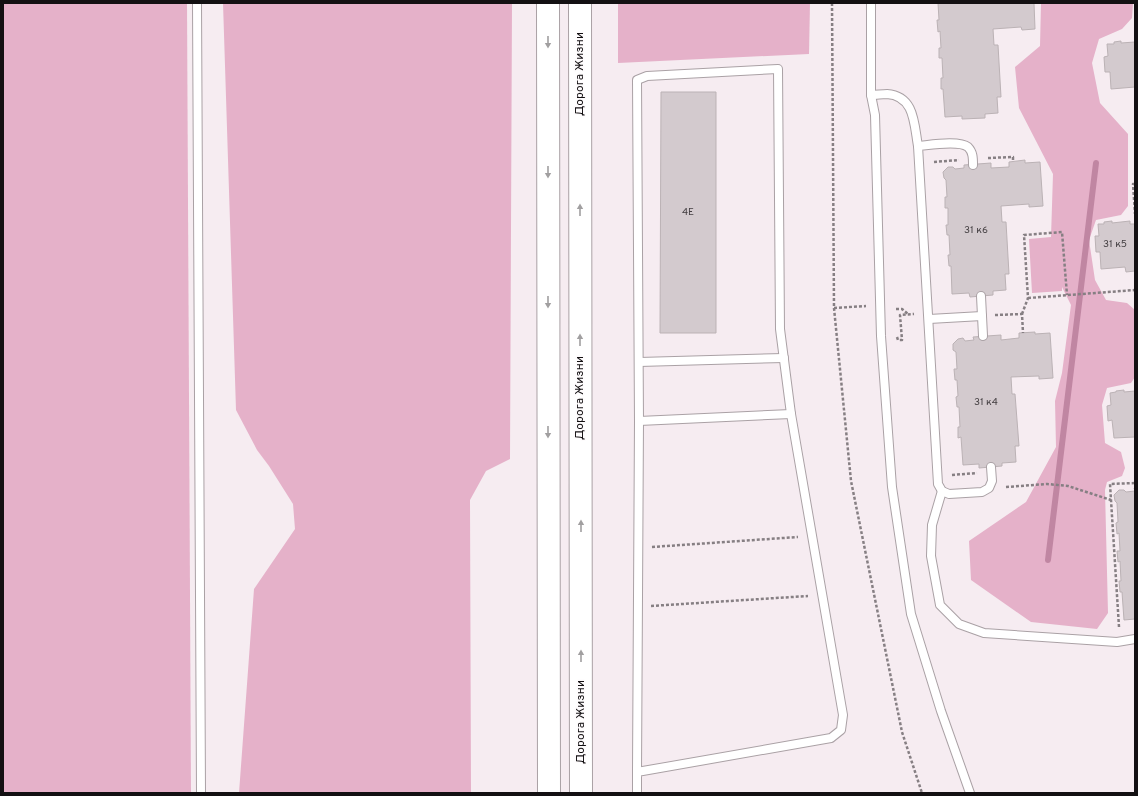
<svg xmlns="http://www.w3.org/2000/svg" width="1138" height="796" viewBox="0 0 1138 796" font-family="Overpass,sans-serif">
<style>
.green{fill:#e5b1c9}
.lines{fill:none;stroke-linecap:round;stroke-linejoin:round}
.stream{stroke:#c086a2;stroke-width:6}
.building{fill:#d3cace;stroke:#bbb2b5}
.lane-casing{stroke:#aaa1a5;stroke-width:10}
.secondary-casing{stroke:#aaa1a5;stroke-width:24}
.path{stroke:#867f83;stroke-width:2.5;stroke-dasharray:3 2;stroke-linecap:butt}
.lane{stroke:#fff;stroke-width:8}
.secondary{stroke:#fff;stroke-width:22}
.oneway{fill:#a19fa0}
.labels{text-anchor:middle;dominant-baseline:central;stroke-width:3;stroke-linejoin:round;paint-order:stroke}
.number-label{font-size:10px;fill:#433e41}
.street-label{font-size:12px;fill:#131012;stroke:#fefcfd}
</style>
<rect width="100%" height="100%" fill="#f6ecf1"/>
<!-- green -->
<g class="green">
<path d="M3,3H187L191,793H3Z"/>
<path d="M223,3H512L510,459L486,471L470,500L471,793H239L254,589L295,529L293,504L269,466L257,450L236,410Z"/>
<path d="M618,3H810L809,54L618,63Z"/>
<path d="M1041,3H1133L1132,18L1122,29L1099,39L1092,63L1100,103L1128,134V206L1121,215L1096,220L1089,240L1095,280L1106,300L1127,303L1135,310V377L1131,383L1107,388L1102,405L1105,443L1121,452L1125,468L1122,476L1107,482L1105,490L1108,613L1097,629L1031,622L971,580L969,541L1026,502L1056,447L1055,401L1062,373L1071,305L1062,287V291L1032,293L1029,239L1051,237L1053,174L1019,108L1015,67L1040,46Z"/>
</g>
<g class="lines">
<!-- stream -->
<path class="stream" d="M1048,560L1096,163"/>
</g>
<!-- building -->
<g class="building">
<path d="M938,3H1034L1035,29L1022,30L1021,27L993,29L994,45H998L1001,97H997L998,113L985,114V118L962,119V116L945,117L943,89H941V78H943L942,58H939V48H941L940,31L938,32L937,20H939Z"/>
<path d="M1121,41V43L1135,42V92V87L1111,89L1110,72H1105L1104,57L1108,56L1107,44H1114V42Z"/>
<path d="M661,92H716V333H660Z"/>
<path d="M1025,160V163L1040,162L1043,206L1029,207V204L1001,206L1002,222H1006L1009,274H1005L1006,290L993,291V295L970,297L969,293L952,294L951,266H949L948,255H950L949,235H947L946,225H948V208H945V197H947L946,180L944,178L943,172L948,167H953L955,169L964,168V165L991,163V168L1009,167V162Z"/>
<path d="M1112,221V223L1130,221V224H1135V271L1126,272L1125,267L1101,269L1100,252H1096L1095,236H1099L1098,224H1104V222Z"/>
<path d="M1035,332V334L1050,333L1053,378L1039,379V376L1011,377L1012,394H1015L1019,446H1015L1016,462L1002,463V466L979,468V464L963,465L961,437L958,438V427H960L959,407H957L956,397L958,396L957,380H955L954,369H957L956,352L953,350V344L958,339L963,338L965,341L974,340L973,337L1001,335V340L1019,338V333Z"/>
<path d="M1124,390V392L1135,391V437L1114,438L1112,420L1108,421L1107,406L1111,405L1110,393L1116,392V391Z"/>
<path d="M1134,488H1135V619L1124,620L1122,592H1120L1119,581H1121L1120,561L1118,562L1117,551H1120L1119,533L1117,534L1116,523L1118,522L1117,503L1115,501L1114,495L1119,490H1124L1126,492L1135,491Z"/>
</g>
<g class="lines">
<defs>
<g id="lane">
<path d="M197,3L201,793"/>
<path d="M871,3V95L875,115L881,336L892,487L911,614L941,711L970,793"/>
<path d="M871,95C876,95 882,94 887,94C915,96 914,124 918,146"/>
<path d="M973,165C973,158 973,152 968,147C959,140 930,145 918,146L938,484L942,491L949,494L982,492L989,488L992,481L991,467"/>
<path d="M981,296L983,336"/>
<path d="M929,319L982,316"/>
<path d="M639,362L784,358"/>
<path d="M639,421L791,414"/>
<path d="M942,491L932,525L931,556L940,605L959,624L984,633L1117,642L1135,639"/>
<path d="M637,772L831,738L841,730L843,715L791,414L780,329L778,69L647,76L637,80L639,421L637,772V793"/>
</g>
<g id="secondary">
<path d="M548,3L549,793"/>
<path d="M580,3L581,793"/>
</g>
</defs>
<!-- lane casing -->
<use href="#lane" class="lane-casing"/>
<!-- secondary casing -->
<use href="#secondary" class="secondary-casing"/>
<!-- path -->
<g class="path">
<path d="M832,3L834,308L851,481L902,732L922,793"/>
<path d="M988,158L1013,157V161"/>
<path d="M934,162L959,160"/>
<path d="M1135,184H1133L1135,214"/>
<path d="M1028,298L1135,290"/>
<path d="M834,308L866,306"/>
<path d="M896,309H902L908,314"/>
<path d="M1022,314L1028,298L1024,235L1062,232L1067,295"/>
<path d="M995,315L1022,314L1023,333"/>
<path d="M897,337L898,340H902L900,315L914,314"/>
<path d="M952,475L977,473"/>
<path d="M1006,487L1047,484L1068,486L1111,500"/>
<path d="M652,547L798,537"/>
<path d="M651,606L808,596"/>
<path d="M1119,627L1110,484L1135,483"/>
</g>
<!-- lane -->
<use href="#lane" class="lane"/>
<!-- secondary -->
<use href="#secondary" class="secondary"/>
</g>
<!-- one-way arrows -->
<defs><path id="oneway-solid" d="M-6-.8H1V-3.2L6.5 0L1 3.2V.8H-6Z"/></defs>
<g class="oneway">
<use href="#oneway-solid" transform="translate(548 42) rotate(90)"/>
<use href="#oneway-solid" transform="translate(548 172) rotate(90)"/>
<use href="#oneway-solid" transform="translate(580 210) rotate(-90)"/>
<use href="#oneway-solid" transform="translate(548 302) rotate(90)"/>
<use href="#oneway-solid" transform="translate(580 340) rotate(-90)"/>
<use href="#oneway-solid" transform="translate(548 432) rotate(90)"/>
<use href="#oneway-solid" transform="translate(581 526) rotate(-90)"/>
<use href="#oneway-solid" transform="translate(581 656) rotate(-90)"/>
</g>
<g class="labels">
<!-- number labels -->
<g class="number-label">
<text x="688" y="212">4Е</text>
<text x="976" y="230">31 к6</text>
<text x="1115" y="244">31 к5</text>
<text x="986" y="402">31 к4</text>
</g>
<!-- street labels -->
<g class="street-label">
<text transform="translate(580 74) rotate(-90)">Дорога Жизни</text>
<text transform="translate(580 398) rotate(-90)">Дорога Жизни</text>
<text transform="translate(581 722) rotate(-90)">Дорога Жизни</text>
</g>
</g>
<!-- border -->
<rect width="1138" height="796" fill="none" stroke="#131012" stroke-width="8"/>
</svg>
